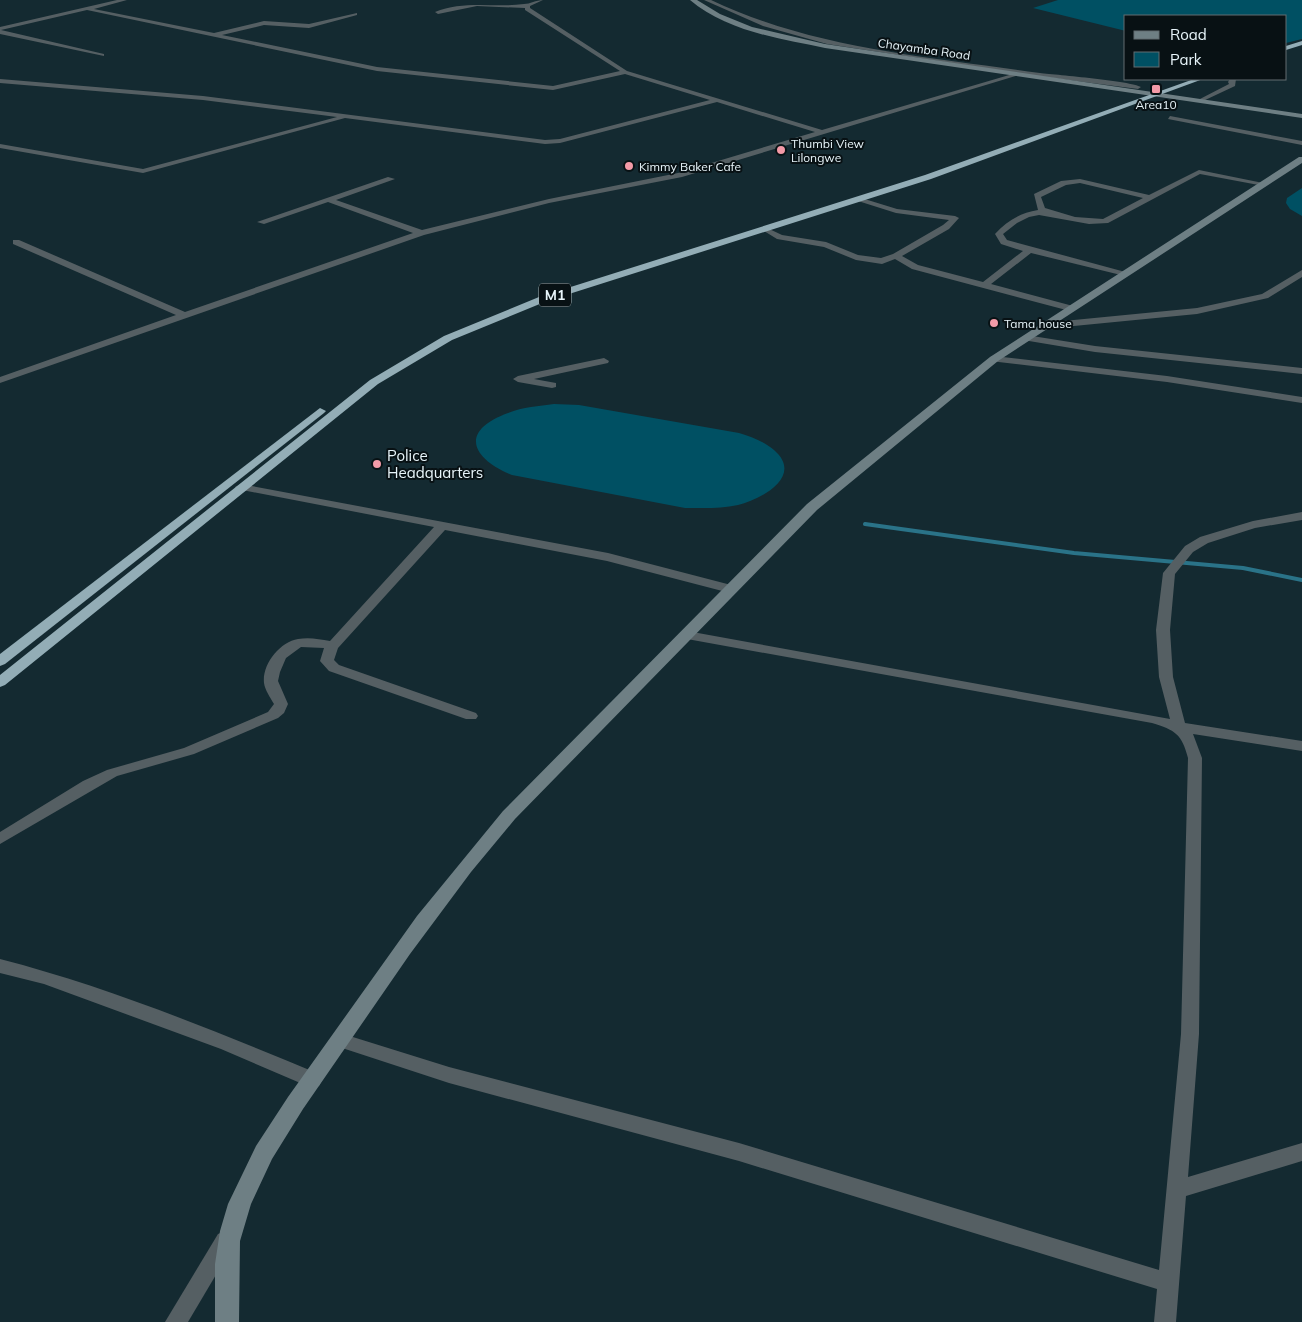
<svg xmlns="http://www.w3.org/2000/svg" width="1302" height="1322" viewBox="0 0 1302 1322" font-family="Mulish,sans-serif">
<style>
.green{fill:#005063}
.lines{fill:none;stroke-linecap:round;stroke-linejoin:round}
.stream{stroke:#2a7388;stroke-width:4}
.street{fill:#555f63;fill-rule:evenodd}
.secondary{fill:#6e7f84;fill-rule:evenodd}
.highway{fill:#93adb6;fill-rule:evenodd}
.poi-dot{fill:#f39aa7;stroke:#081114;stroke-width:2}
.labels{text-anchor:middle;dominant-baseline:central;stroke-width:4;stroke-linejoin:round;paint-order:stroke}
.far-street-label{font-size:12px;fill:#e8f5fa;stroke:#081114}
.far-poi-label{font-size:12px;fill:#e8f5fa;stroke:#081114;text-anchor:start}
.shield{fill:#081114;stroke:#a5b1b5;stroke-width:1}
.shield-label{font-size:14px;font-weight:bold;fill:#e8f5fa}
.poi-label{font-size:15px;fill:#e8f5fa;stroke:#081114;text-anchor:start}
</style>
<rect width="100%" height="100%" fill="#142a31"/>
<!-- green -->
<g class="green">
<path d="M1058,0H1302V39L1286,43V16H1126V31L1033,8Z"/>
<path d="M1302,188V216L1290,209L1286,203L1287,198Z"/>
<path d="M554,404L579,405L739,433C751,437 764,441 774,450C804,476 762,499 738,505C721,509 703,508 685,508L512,475C471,458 459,431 508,413C523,407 539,406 554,404Z"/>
</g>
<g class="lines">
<!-- stream -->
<path class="stream" d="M865,524L1074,553L1243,568L1302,580"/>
<!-- street -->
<g class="street">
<path d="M117,0H127L94,9L214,33L264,21L309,24L357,13V15L309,28L264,25L222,35L377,67L553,86L620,71L525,10V8L477,6L438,14L435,12C463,0 495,8 524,4C530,4 536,0 543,0L530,6V8L627,71L822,130L1016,73L827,44L763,26L704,0H711C814,49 929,57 1040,73C1058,75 1131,81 1141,87L1138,89L1022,74L682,177L549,203L424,235L0,383V377L176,315L13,244V240H19L185,312L413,233L328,202L264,224L257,222L388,177L395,179L336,200L422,230L549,199L678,173L815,132L717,102L560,143L545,144L345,118L143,173L0,148V144L143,169L337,117L203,100L0,83V79L203,96L545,140L560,139L710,100L625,74L553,90L377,71L87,10L1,30L104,54V56L0,34V27Z"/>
<path d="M1230,79H1236L1235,86L1203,101L1198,100L1229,84L1228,82Z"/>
<path d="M1170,116L1302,141V145L1168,119Z"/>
<path d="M1199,170L1268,184L1264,186L1200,174L1108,223L1089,224L1039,215L1029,217L1017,223L1003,234L1007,240L1129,273L1125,276L1031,253L991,284L1073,306L1075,308L1070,311L912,269L895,259L882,264L856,260L824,247L777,239L761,229L765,227L782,235L826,242L858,255L881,258L893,254L943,225L949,220L896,213L858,201V197L897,209L955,216L959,218L949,229L902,256L918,265L983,282L1023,251L1001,244L995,234C1007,221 1020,213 1038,210L1034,194L1061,181L1080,179L1149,195ZM1080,183L1143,198L1103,219L1075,217L1045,208L1041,197L1066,185Z"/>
<path d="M1302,270V277L1268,298L1197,314L1043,329L1038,326L1043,323L1197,308L1262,294Z"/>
<path d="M1026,335L1095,346L1302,368V374L1095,352L1023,340L1021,338Z"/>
<path d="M994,356L1167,376L1302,397V403L1167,382L990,361V357Z"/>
<path d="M604,358L609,361L608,363L534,379L556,383V387L552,388L518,382L513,379L518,376Z"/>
<path d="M241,484L608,553L735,586L736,589L730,593L607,561L445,530L338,648L334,660L339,665L476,713L478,716L476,719H466L329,671L320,661L324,648L301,647L286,658L280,672L278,681L288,704L284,713L278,718L194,754L117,776L0,844V832L83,781L107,770L184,748L268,712L274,704C270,697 265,690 264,683C262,664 280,642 298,639C309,637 319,639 330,641L434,527L237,489L235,487Z"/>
<path d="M1302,512V520L1255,528L1208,543L1193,552L1175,574L1170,630L1173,677L1185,723L1302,741V751L1193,734L1202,758L1199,1034L1188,1177L1302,1143V1161L1186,1196L1176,1322H1154L1157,1289L739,1161L449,1083L333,1045L331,1040L333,1035L340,1033L449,1067L739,1143L1159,1270L1181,1034L1188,758C1182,734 1175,730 1152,723L687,639L680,635L687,631L1170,719L1159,677L1156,630L1163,573L1185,546L1200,537L1253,521Z"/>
<path d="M0,959C109,987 215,1031 319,1074L322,1080L319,1086L312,1088L221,1049L44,984L0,973Z"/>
<path d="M225,1231L232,1234L236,1241L188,1322H165L218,1234Z"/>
</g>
<!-- secondary -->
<g class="secondary">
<path d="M690,0H697L720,14L752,27L825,44L1302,114V118L825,48C781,39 726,31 690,0Z"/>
<path d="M1299,157H1302V163L998,361L817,510L515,819L471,872L410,954L303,1109L272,1159L251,1204L240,1241L239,1322H215V1264L220,1231L228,1204L256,1146L288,1097L417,916L503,811L807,504L990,357Z"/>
</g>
<!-- highway -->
<g class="highway">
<path d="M1302,41V45L1286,50V46Z"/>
<path d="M1194,79H1203L931,179L547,301L452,340L378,384L5,685L0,687V675L370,380L444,336L539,297L925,175Z"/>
<path d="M320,408L326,411L324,413L5,664L0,666V654Z"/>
</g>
</g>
<!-- markers -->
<g class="poi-dot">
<rect x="1151" y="84" width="10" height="10" rx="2.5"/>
<circle cx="781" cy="150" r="5"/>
<circle cx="629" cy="166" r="5"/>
<circle cx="994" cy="323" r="5"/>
<circle cx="377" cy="464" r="5"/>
</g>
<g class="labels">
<!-- far-street labels -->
<g class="far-street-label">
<text transform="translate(924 49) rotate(8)">Chayamba Road</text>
</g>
<!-- far-poi labels -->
<g class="far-poi-label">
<text x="1156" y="104" text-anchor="middle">Area10</text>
<text x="791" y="143">Thumbi View<tspan x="791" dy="14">Lilongwe</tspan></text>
<text x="639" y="166">Kimmy Baker Cafe</text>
<text x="1004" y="323">Tama house</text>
</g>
<!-- shield labels -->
<rect class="shield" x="539" y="283.5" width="32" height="23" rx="4"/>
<g class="shield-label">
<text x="555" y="295">M1</text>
</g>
<!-- poi labels -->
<g class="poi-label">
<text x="387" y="455">Police<tspan x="387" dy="17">Headquarters</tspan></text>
</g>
</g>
<!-- legend -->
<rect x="1124" y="15" width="162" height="65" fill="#081114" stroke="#626c70"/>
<rect x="1134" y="31" width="25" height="8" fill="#6e7f84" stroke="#626c70"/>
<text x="1170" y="40" font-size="15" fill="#e8f5fa">Road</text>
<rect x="1134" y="52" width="25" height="15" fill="#005063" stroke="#626c70"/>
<text x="1170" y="65" font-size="15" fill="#e8f5fa">Park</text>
</svg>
